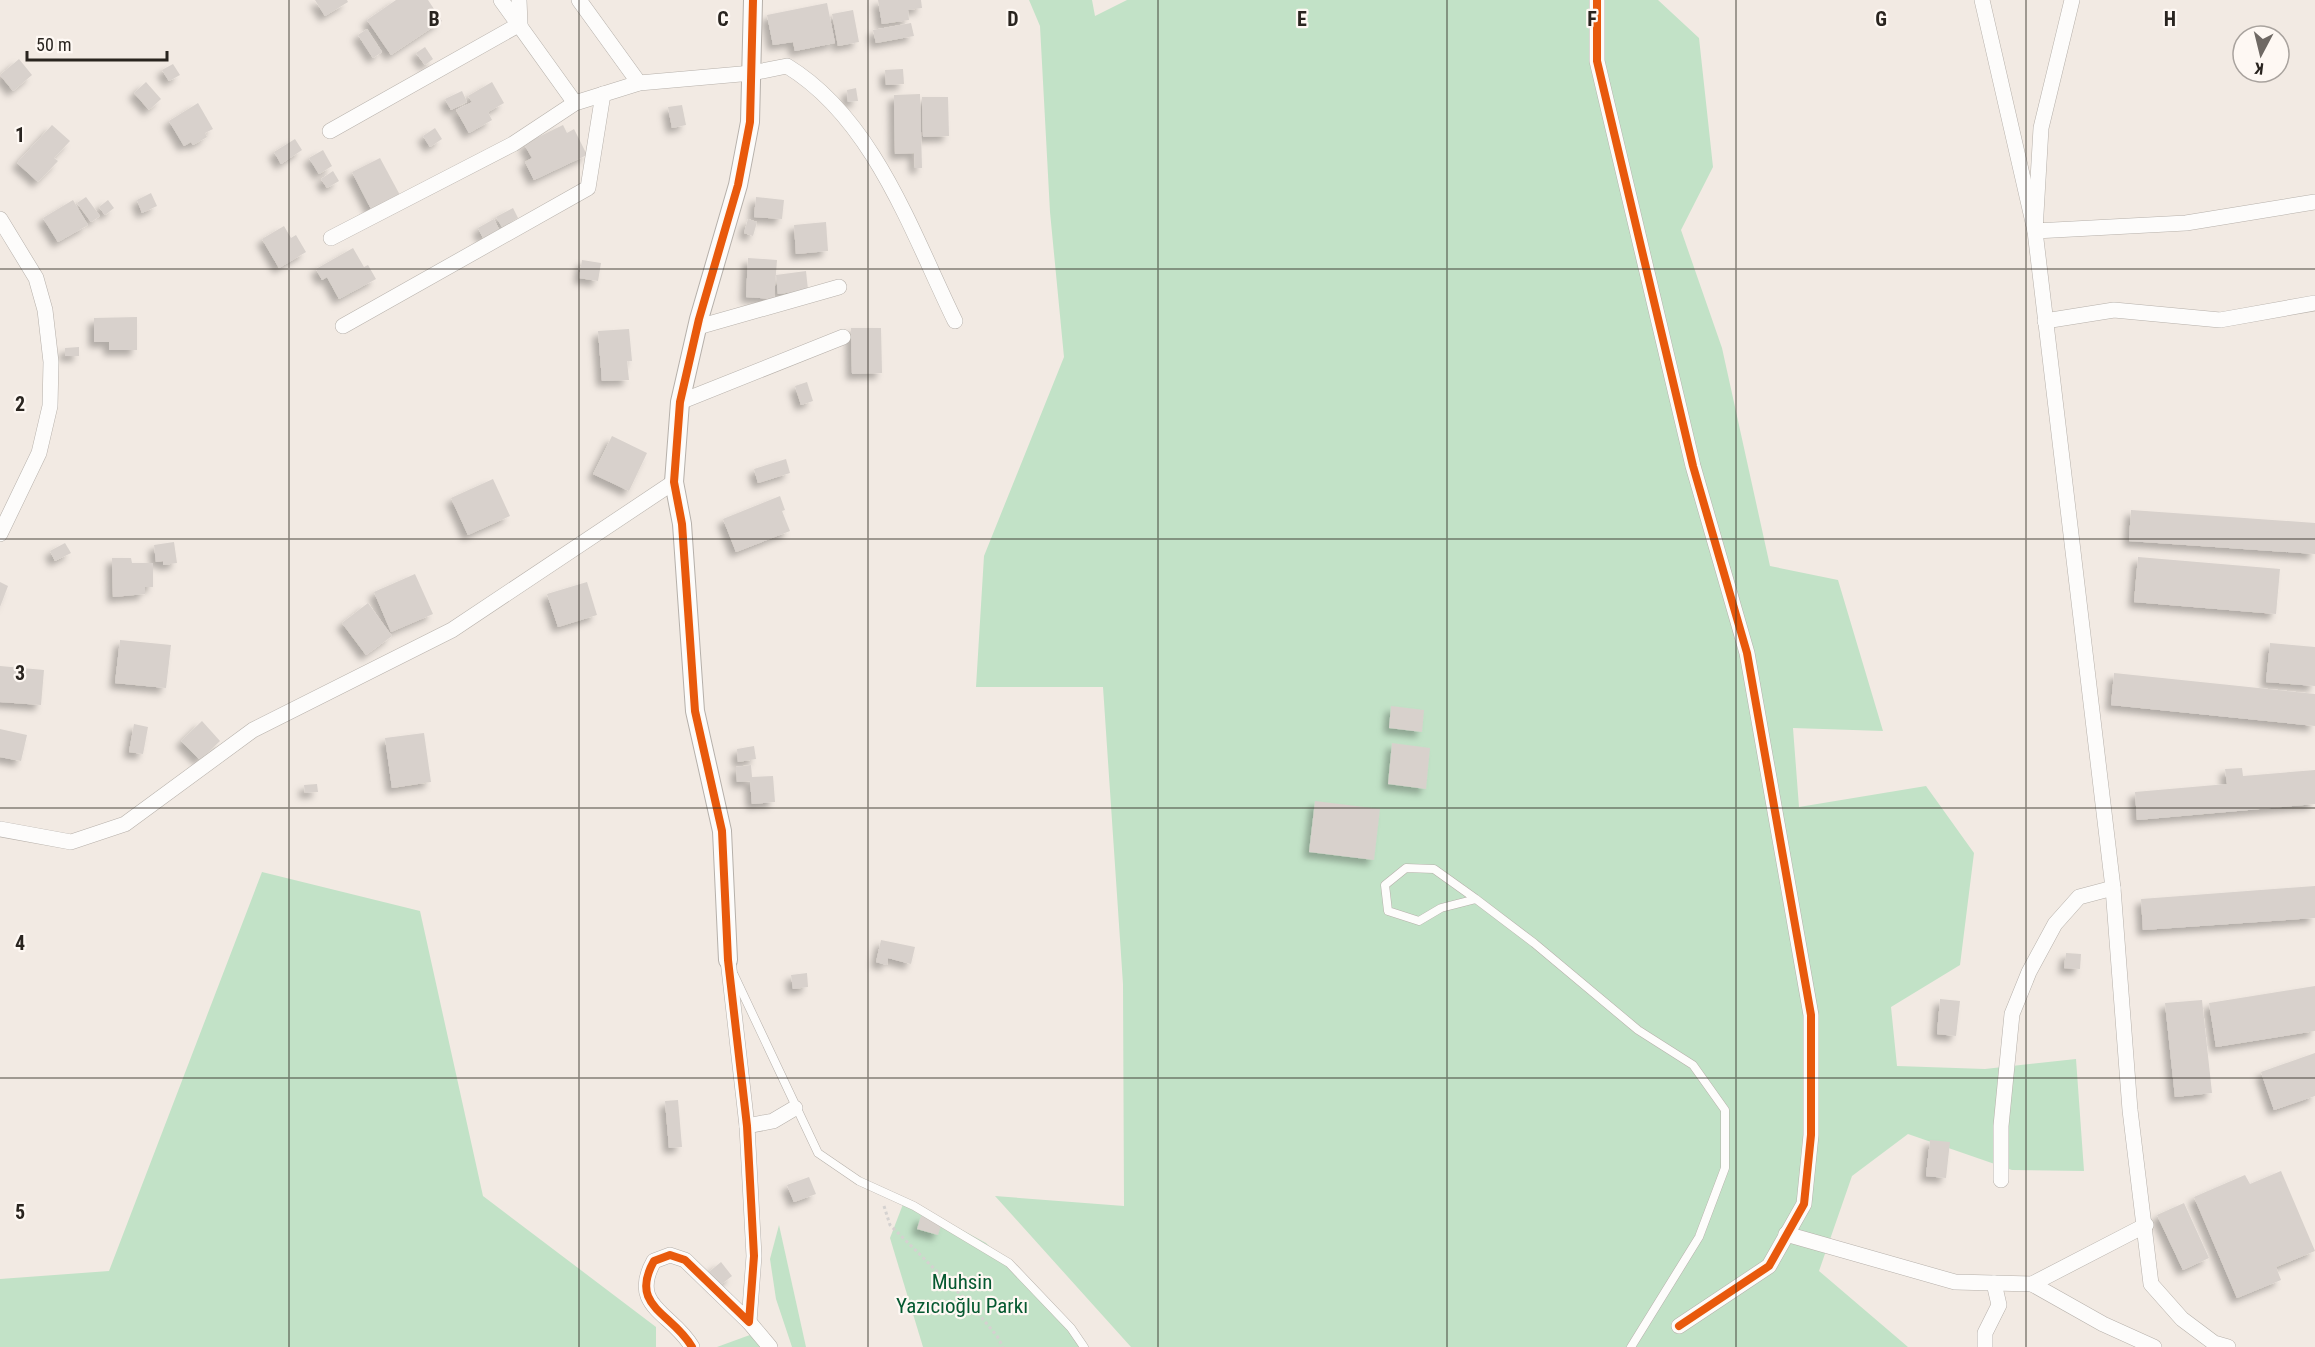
<svg xmlns="http://www.w3.org/2000/svg" width="2315" height="1347" viewBox="0 0 2315 1347" font-family="'Roboto Condensed',sans-serif">
<style>
.green{fill:#c2e2c7}
.building{fill:#d8d1cc;filter:url(#shadow)}
.lines{fill:none;stroke-linecap:round;stroke-linejoin:round}
.service-casing{stroke:#b6b0aa;stroke-width:9}
.minor-casing{stroke:#b6b0aa;stroke-width:16}
.tertiary-casing{stroke:#b6b0aa;stroke-width:20}
.path{stroke:#d5d2d0;stroke-width:3;stroke-dasharray:3 3;stroke-linecap:butt}
.service{stroke:#fdfcfb;stroke-width:8}
.minor{stroke:#fdfcfb;stroke-width:15}
.tertiary{stroke:#fdfcfb;stroke-width:18}
.cycleway-casing{stroke:#fef8f3;stroke-width:11}
.cycleway{stroke:#e8590c;stroke-width:8}
.grid{fill:none;stroke:#29241f;stroke-width:1.5;stroke-opacity:0.55}
.labels{text-anchor:middle;dominant-baseline:central;stroke-width:4.5;stroke-linejoin:round;paint-order:stroke}
.park-label{font-size:21px;fill:#065931;stroke:#fef8f3}
.grid-label{font-size:20px;text-anchor:middle;font-weight:bold;fill:#29241f;stroke:#fef8f3;stroke-width:4.5;stroke-linejoin:round;paint-order:stroke}
</style>
<defs>
<filter id="shadow"><feDropShadow dx="-5.5" dy="5.5" stdDeviation="3" flood-color="#0004"/></filter>
</defs>
<rect width="100%" height="100%" fill="#f2eae3"/>
<!-- green -->
<g class="green">
<path d="M1029,0H1092L1095,16L1127,0H1658L1699,38L1713,167L1681,230L1722,348L1770,566L1838,580L1883,731L1793,728L1799,807L1926,786L1974,853L1960,965L1891,1007L1897,1066L1985,1069L2076,1059L2084,1171L2012,1170L1908,1134L1852,1176L1819,1271L1908,1347H1131L995,1196L1124,1206L1123,984L1103,687H976L984,556L1064,357L1050,212L1040,26Z"/>
<path d="M262,872L420,911L483,1196L656,1327V1347H0V1279L109,1271Z"/>
<path d="M905,1199L986,1243L1089,1347H923L890,1238Z"/>
<path d="M779,1225L806,1347H792L776,1299L770,1259Z"/>
<path d="M758,1332L767,1347H717Z"/>
</g>
<!-- building -->
<g class="building">
<path d="M315,0H347L348,2L325,16Z"/>
<path d="M396,0H428L442,21L391,55L367,20Z"/>
<path d="M878,0H921L922,8L908,10L909,20L882,24Z"/>
<path d="M827,3L835,43L795,51L793,42L773,45L767,15Z"/>
<path d="M853,10L859,42L838,46L832,14Z"/>
<path d="M911,23L914,36L876,43L873,30Z"/>
<path d="M367,29L382,52L373,58L358,35Z"/>
<path d="M425,47L433,59L425,65L416,53Z"/>
<path d="M19,59L32,75L13,91L0,75Z"/>
<path d="M173,64L180,75L169,81L162,70Z"/>
<path d="M903,69L904,84L886,85L885,70Z"/>
<path d="M146,82L161,99L149,110L134,93Z"/>
<path d="M492,82L504,103L488,112L492,120L469,133L456,110L472,102L468,96Z"/>
<path d="M856,88L858,101L848,102L847,90Z"/>
<path d="M462,91L467,102L451,110L445,99Z"/>
<path d="M920,94L922,168H915L914,153L895,154L894,95Z"/>
<path d="M922,97H948L949,136L923,137Z"/>
<path d="M198,103L213,129L205,133L207,137L193,145L191,142L184,146L169,121Z"/>
<path d="M682,105L686,125L672,128L668,107Z"/>
<path d="M52,125L70,141L54,158L58,161L38,182L17,163Z"/>
<path d="M563,125L567,133L574,129L587,155L534,180L525,162L532,158L524,144Z"/>
<path d="M435,128L442,139L430,147L423,136Z"/>
<path d="M295,139L302,150L281,164L274,152Z"/>
<path d="M323,150L332,166L319,174L309,158Z"/>
<path d="M380,158L401,197L372,211L352,172Z"/>
<path d="M333,171L339,181L327,188L321,179Z"/>
<path d="M151,193L157,206L142,213L137,200Z"/>
<path d="M86,197L100,216L91,222L77,203Z"/>
<path d="M756,197L784,200L782,219L754,217Z"/>
<path d="M73,200L88,225L58,242L43,218Z"/>
<path d="M108,200L114,208L105,215L99,207Z"/>
<path d="M513,208L518,218L502,227L496,217Z"/>
<path d="M494,219L499,229L483,238L478,228Z"/>
<path d="M748,219L757,222L753,236L744,233Z"/>
<path d="M826,222L828,251L796,254L794,225Z"/>
<path d="M284,226L291,238L296,235L306,252L279,268L262,239Z"/>
<path d="M353,248L364,267L368,265L376,279L339,299L327,277L322,280L316,269Z"/>
<path d="M748,258L777,260L774,299L746,297Z"/>
<path d="M582,260L601,263L598,281L579,278Z"/>
<path d="M806,271L808,290L778,294L776,275Z"/>
<path d="M137,317V350H109V342H94V318Z"/>
<path d="M851,328H881L882,373L852,374Z"/>
<path d="M629,329L632,361H627L629,380L602,381L598,331Z"/>
<path d="M79,347V356H65V348Z"/>
<path d="M807,382L813,401L801,405L795,386Z"/>
<path d="M612,436L647,453L629,491L593,474Z"/>
<path d="M786,459L790,473L758,483L754,469Z"/>
<path d="M493,479L510,516L468,535L451,498Z"/>
<path d="M780,496L785,510L782,511L790,531L736,552L723,519Z"/>
<path d="M2131,510L2315,523V554L2129,541Z"/>
<path d="M174,542L177,563L163,565V561L156,562L154,545Z"/>
<path d="M65,543L71,553L55,561L50,551Z"/>
<path d="M2138,557L2280,569L2276,614L2134,602Z"/>
<path d="M112,558H131L132,563H153V587H145V594L113,597Z"/>
<path d="M415,574L433,614L391,632L374,592Z"/>
<path d="M0,582L8,586L0,607Z"/>
<path d="M587,582L597,615L558,627L547,594Z"/>
<path d="M368,603L392,636L366,655L342,623Z"/>
<path d="M120,640L171,645L166,688L115,683Z"/>
<path d="M2270,643L2315,647V686L2266,682Z"/>
<path d="M0,666L44,670L41,705L0,702Z"/>
<path d="M2114,673L2315,694V726L2111,705Z"/>
<path d="M1391,706L1424,710L1422,732L1389,728Z"/>
<path d="M202,721L220,741L200,760L181,741Z"/>
<path d="M134,724L148,727L143,754L129,752Z"/>
<path d="M0,729L27,735L21,761L0,757Z"/>
<path d="M424,733L431,782L392,788L385,738Z"/>
<path d="M1392,743L1430,748L1426,789L1388,784Z"/>
<path d="M754,746L756,759L738,762L737,749Z"/>
<path d="M751,765L752,777L773,776L775,802L752,804L750,781L737,782L736,767Z"/>
<path d="M2242,768L2243,776L2315,770V804L2137,820L2135,792L2227,784L2225,769Z"/>
<path d="M317,784L318,792L305,793L304,785Z"/>
<path d="M1315,801L1380,809L1374,860L1309,852Z"/>
<path d="M2315,886V918L2143,930L2141,899Z"/>
<path d="M881,940L915,947L911,964L888,958L887,965L876,962Z"/>
<path d="M2066,953L2081,954L2080,969L2064,968Z"/>
<path d="M807,973L808,987L793,989L791,975Z"/>
<path d="M2315,986V1031L2216,1047L2209,1003Z"/>
<path d="M1940,999L1960,1001L1956,1036L1937,1034Z"/>
<path d="M2202,1000L2212,1093L2175,1097L2165,1003Z"/>
<path d="M2315,1053V1096L2274,1110L2261,1072Z"/>
<path d="M678,1100L682,1147L669,1148L665,1101Z"/>
<path d="M1930,1140L1950,1142L1946,1178L1926,1176Z"/>
<path d="M2281,1171L2315,1251L2276,1267L2281,1280L2237,1298L2194,1197L2245,1175L2250,1184Z"/>
<path d="M809,1177L816,1194L794,1202L787,1185Z"/>
<path d="M2184,1203L2209,1258L2183,1270L2157,1215Z"/>
<path d="M921,1216L942,1222L938,1235L917,1229Z"/>
<path d="M721,1262L732,1276L719,1286L709,1272Z"/>
</g>
<g class="lines">
<defs>
<g id="service">
<path d="M1476,899L1441,908L1419,921L1388,911L1385,885L1406,868L1434,869L1476,899L1534,943L1638,1030L1693,1065L1725,1110V1168L1699,1237L1631,1347"/>
<path d="M734,975L818,1153L859,1181L914,1206L1009,1263L1071,1328L1084,1347"/>
</g>
<g id="minor">
<path d="M501,0L575,103"/>
<path d="M579,0L639,83"/>
<path d="M1597,0V61L1693,466L1747,653L1811,1015V1135L1804,1204L1769,1266L1679,1326"/>
<path d="M1982,0L2035,231L2113,888L2130,1110L2151,1284L2182,1319L2214,1343L2228,1347"/>
<path d="M2072,0L2041,128L2035,231L2186,223L2315,202"/>
<path d="M330,131L520,24L519,0"/>
<path d="M0,219L36,278L45,310L51,362L50,406L39,453L0,534"/>
<path d="M331,238L513,144L575,103L639,83L752,73L787,66C874,119 912,233 955,321"/>
<path d="M2045,321L2114,310L2220,320L2315,303"/>
<path d="M343,326L588,188L603,94"/>
<path d="M698,327L839,287"/>
<path d="M680,402L843,337"/>
<path d="M0,829L71,842L125,824L253,730L452,630L674,482"/>
<path d="M747,1126L773,1121L795,1108"/>
<path d="M2001,1180V1126L2012,1014L2029,972L2055,924L2079,897L2113,888"/>
<path d="M1786,1234L1955,1282L2032,1284L2146,1225"/>
<path d="M2032,1284L2103,1324L2154,1347"/>
<path d="M749,1322L770,1347"/>
<path d="M692,1347C673,1313 628,1307 654,1261L670,1255L685,1260L749,1322L754,1256L747,1126L728,960"/>
<path d="M1985,1347V1333L1999,1305L1994,1283"/>
</g>
<path id="tertiary" d="M728,960L722,831L695,711L682,524L674,482L680,402L699,319L738,185L750,122L753,0"/>
</defs>
<!-- service casing -->
<use href="#service" class="service-casing"/>
<!-- minor casing -->
<use href="#minor" class="minor-casing"/>
<!-- tertiary casing -->
<use href="#tertiary" class="tertiary-casing"/>
<!-- path -->
<path class="path" d="M884,1206L890,1225L971,1305L997,1336L1003,1347"/>
<!-- service -->
<use href="#service" class="service"/>
<!-- minor -->
<use href="#minor" class="minor"/>
<!-- tertiary -->
<use href="#tertiary" class="tertiary"/>
<defs>
<g id="cycleway">
<path d="M1597,0V61L1693,466L1747,653L1811,1015V1135L1804,1204L1769,1266L1679,1326"/>
<path d="M692,1347C673,1313 628,1307 654,1261L670,1255L685,1260L749,1322L754,1256L747,1126L728,960L722,831L695,711L682,524L674,482L680,402L699,319L738,185L750,122L753,0"/>
</g>
</defs>
<!-- cycleway casing -->
<use href="#cycleway" class="cycleway-casing"/>
<!-- cycleway -->
<use href="#cycleway" class="cycleway"/>
</g>
<!-- grid -->
<path class="grid" d="M289,0V1347M579,0V1347M868,0V1347M1158,0V1347M1447,0V1347M1736,0V1347M2026,0V1347M0,269H2315M0,539H2315M0,808H2315M0,1078H2315"/>
<g class="labels">
<!-- park labels -->
<g class="park-label">
<text x="962" y="1282">Muhsin<tspan x="962" dy="24">Yazıcıoğlu Parkı</tspan></text>
</g>
</g>
<g class="grid-label">
<text x="434" y="26">B</text>
<text x="723" y="26">C</text>
<text x="1013" y="26">D</text>
<text x="1302" y="26">E</text>
<text x="1592" y="26">F</text>
<text x="1881" y="26">G</text>
<text x="2170" y="26">H</text>
<text x="20" y="142">1</text>
<text x="20" y="411">2</text>
<text x="20" y="680">3</text>
<text x="20" y="950">4</text>
<text x="20" y="1219">5</text>
</g>
<!-- north arrow -->
<g transform="translate(2261 54) rotate(187)"><circle r="28" fill="#fef8f3" stroke="#a9a39e" stroke-width="1.5"/>
<path d="M0-4.5L10 22L0 15L-10 22Z" fill="#6f6964"/>
<text y="-9" font-size="16" font-weight="bold" text-anchor="middle" fill="#29241f">K</text>
</g>
<!-- scale -->
<path d="M27 51v9h140v-9" fill="none" stroke="#29241f" stroke-width="3"/>
<text x="36" y="51" font-size="18" fill="#29241f" stroke="#fef8f3" stroke-width="4.5" paint-order="stroke">50 m</text>
</svg>
